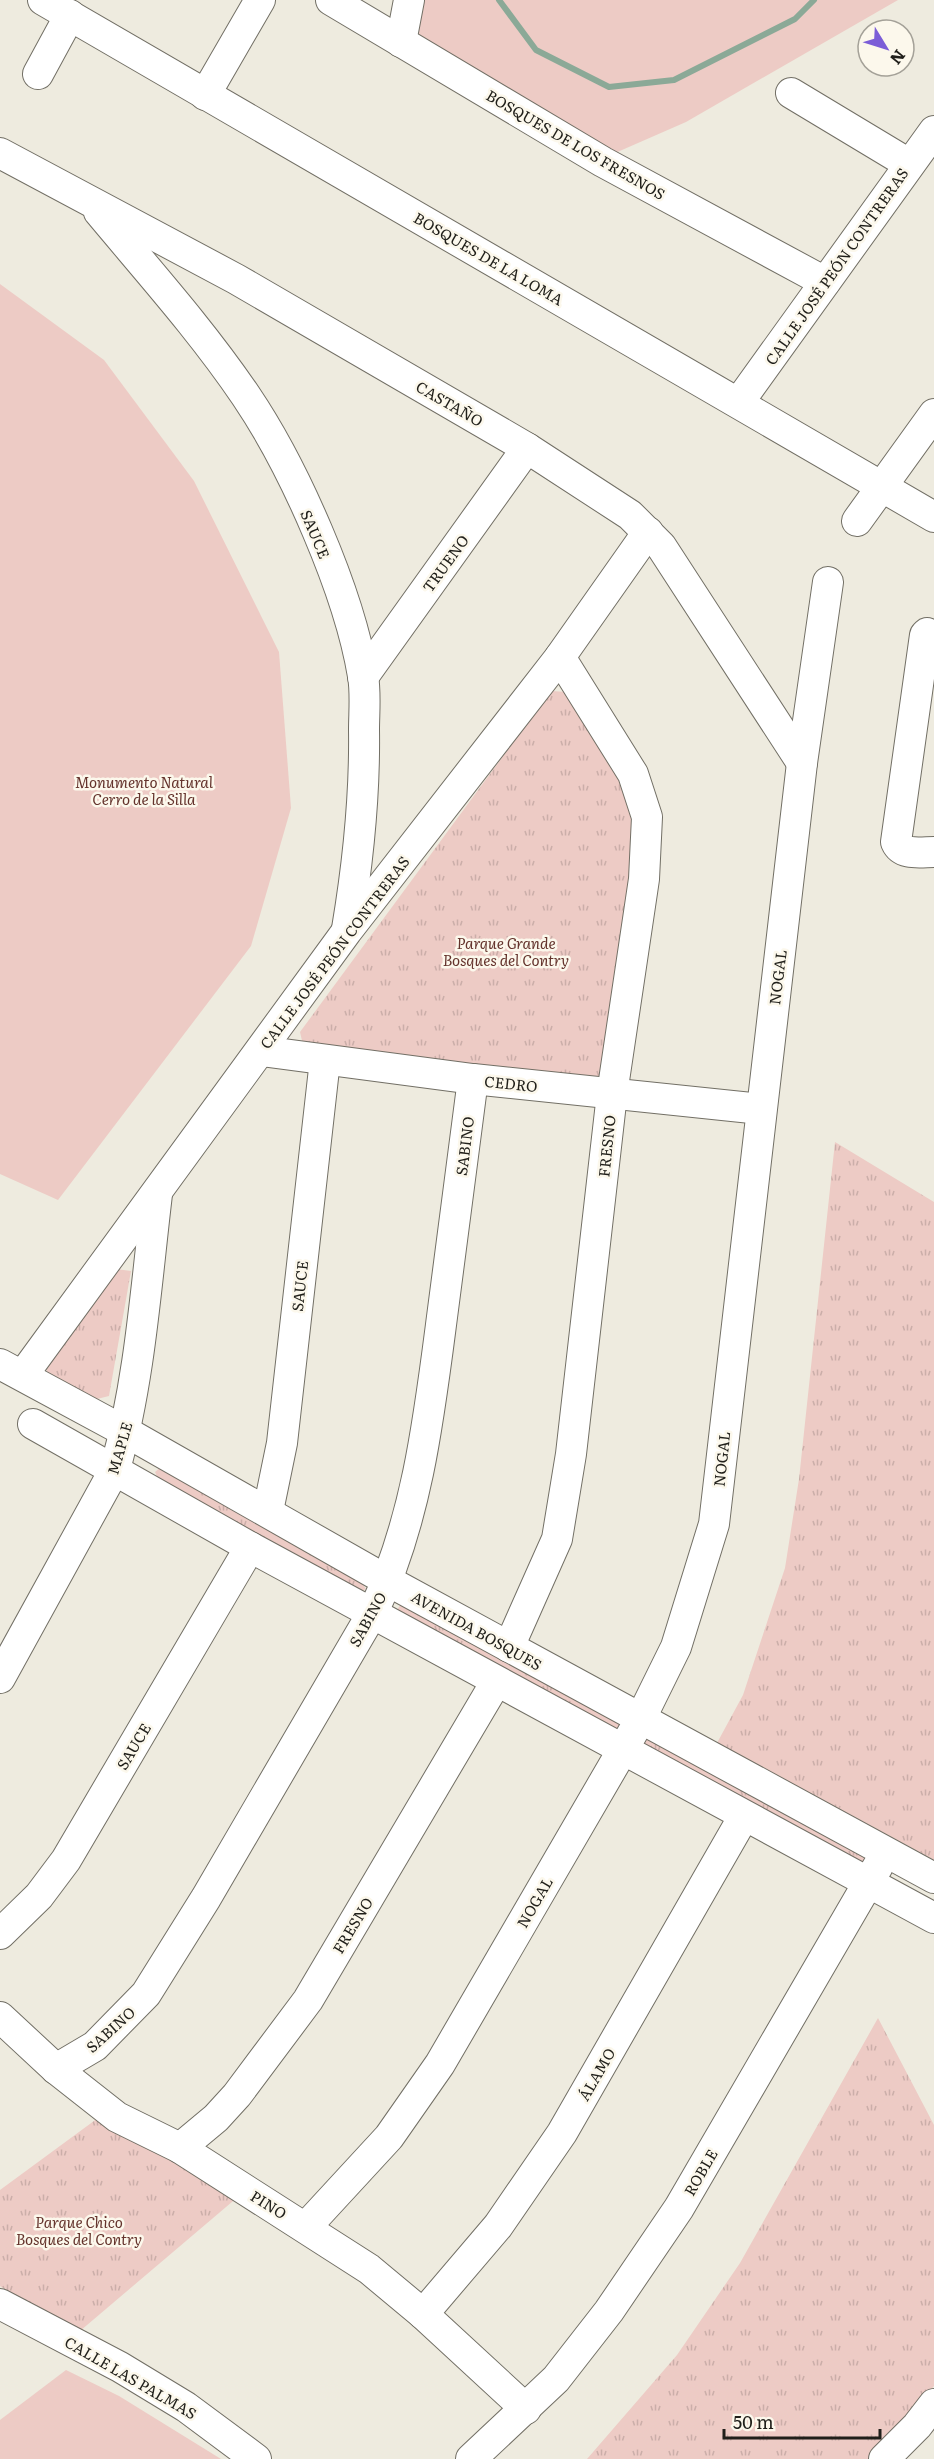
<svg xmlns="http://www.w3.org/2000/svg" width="934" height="2459" viewBox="0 0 934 2459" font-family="Literata,serif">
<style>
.grass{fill:#edcbc5}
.park{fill:url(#park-tufts)}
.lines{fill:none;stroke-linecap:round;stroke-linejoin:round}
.stream{stroke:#8ba997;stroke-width:6}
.minor-casing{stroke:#726f65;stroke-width:32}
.minor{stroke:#fff;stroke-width:30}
.labels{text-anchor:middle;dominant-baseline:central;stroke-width:5;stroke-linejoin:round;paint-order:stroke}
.street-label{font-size:15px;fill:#201f1a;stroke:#fcf8ec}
.park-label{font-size:15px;font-style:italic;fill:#64332c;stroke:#fcf8ec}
</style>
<defs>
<pattern id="park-tufts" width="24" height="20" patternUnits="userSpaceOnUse" patternTransform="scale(1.5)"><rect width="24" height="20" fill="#edcbc5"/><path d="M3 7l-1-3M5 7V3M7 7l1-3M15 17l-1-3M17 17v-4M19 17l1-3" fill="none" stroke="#cbaea9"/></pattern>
</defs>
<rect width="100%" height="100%" fill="#eeebdf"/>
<!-- grass -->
<g class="grass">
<path d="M409,0H898L686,122L606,157L405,42Z"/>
<path d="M0,284L104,360L194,481L279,652L291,808L251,946L58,1200L0,1174Z"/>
<path d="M66,2370L119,2396L221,2459H0V2420Z"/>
</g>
<!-- park -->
<g class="park">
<path d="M551,691L567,692L624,777L638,823L610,1066L595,1081L303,1045L300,1032Z"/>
<path d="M835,1142L934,1202V1860L717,1743L743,1695L785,1568L799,1479Z"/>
<path d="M116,1269L131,1271L109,1396L97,1399L47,1373L46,1363Z"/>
<path d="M161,1467L359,1579L366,1589L359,1592L160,1483L155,1472Z"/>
<path d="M401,1604L621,1723L616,1735L400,1619L397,1610Z"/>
<path d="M646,1735L863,1855L867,1860L866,1870L644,1751L640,1736Z"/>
<path d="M878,2018L934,2125V2386L905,2423L870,2459H587L677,2355L740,2263Z"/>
<path d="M98,2118L239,2196L80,2331L17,2298L0,2286V2190Z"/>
</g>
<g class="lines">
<!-- stream -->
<path class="stream" d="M499,0L536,50L609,87L674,80L795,19L814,0"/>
<defs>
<g id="minor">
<path d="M43,0L934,517"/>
<path d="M331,0L603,162L825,282"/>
<path d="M401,42L409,0"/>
<path d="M38,74L70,15"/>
<path d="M791,93L909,164"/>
<path d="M205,95L260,0"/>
<path d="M0,153L236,279L527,448L630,515L661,546L802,763"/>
<path d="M99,212C149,272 202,331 246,396C294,467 349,591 363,676C366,693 364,713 364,730C365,798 358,863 347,929"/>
<path d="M739,402L934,131"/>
<path d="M857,521L934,414"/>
<path d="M934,636L927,633L925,635L896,842C902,856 921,852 934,852"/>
<path d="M363,677L527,448"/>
<path d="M261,1051L473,1079L761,1109"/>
<path d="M0,1364L126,1432L388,1581L934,1878"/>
<path d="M23,1375L347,931L560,657L648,532"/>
<path d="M33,1424L250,1547L934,1918"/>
<path d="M268,1511L282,1443L325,1060"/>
<path d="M509,1647L557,1539L571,1454L612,1094L644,879L647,817L633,774L560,657"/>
<path d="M0,1678L115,1469C140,1380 146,1286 157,1194"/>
<path d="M0,1934L39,1896L66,1860L250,1547"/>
<path d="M0,2017L56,2069L117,2117L180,2148L369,2269L423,2314L526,2409"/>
<path d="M56,2069L95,2046L146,1994L206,1898L373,1612C417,1520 429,1418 442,1317C452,1238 463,1158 473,1079"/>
<path d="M180,2148L216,2118L237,2095L308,2000L496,1682"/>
<path d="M306,2227L389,2137L440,2064L640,1720L676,1647L714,1524L802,763L828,582"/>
<path d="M0,2304L120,2367L186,2407L256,2459"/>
<path d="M423,2314L498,2226L562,2133L744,1816"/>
<path d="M471,2459L556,2379L609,2311L679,2208L878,1866"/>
<path d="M884,2459L917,2426L934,2404"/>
</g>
</defs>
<!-- minor casing -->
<use href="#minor" class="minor-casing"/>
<!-- minor -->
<use href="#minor" class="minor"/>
</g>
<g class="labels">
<!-- street labels -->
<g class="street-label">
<text transform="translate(576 144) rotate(30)">BOSQUES DE LOS FRESNOS</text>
<text transform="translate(489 258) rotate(30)">BOSQUES DE LA LOMA</text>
<text transform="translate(836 266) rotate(-55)">CALLE JOSÉ PEÓN CONTRERAS</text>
<text transform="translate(450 403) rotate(30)">CASTAÑO</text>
<text transform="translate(316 534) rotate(67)">SAUCE</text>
<text transform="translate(445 563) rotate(-54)">TRUENO</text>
<text transform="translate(334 952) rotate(-53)">CALLE JOSÉ PEÓN CONTRERAS</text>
<text transform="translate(777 977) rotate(-83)">NOGAL</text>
<text transform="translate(511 1083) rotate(6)">CEDRO</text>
<text transform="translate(464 1146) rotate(-83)">SABINO</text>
<text transform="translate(606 1146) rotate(-84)">FRESNO</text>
<text transform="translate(299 1286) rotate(-84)">SAUCE</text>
<text transform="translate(119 1448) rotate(-74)">MAPLE</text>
<text transform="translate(721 1459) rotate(-84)">NOGAL</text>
<text transform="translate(367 1619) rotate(-61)">SABINO</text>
<text transform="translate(477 1630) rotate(29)">AVENIDA BOSQUES</text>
<text transform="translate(133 1746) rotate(-59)">SAUCE</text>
<text transform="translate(534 1902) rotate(-60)">NOGAL</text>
<text transform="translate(352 1925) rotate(-59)">FRESNO</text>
<text transform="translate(110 2029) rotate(-42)">SABINO</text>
<text transform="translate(596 2074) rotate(-60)">ÁLAMO</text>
<text transform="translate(700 2172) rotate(-60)">ROBLE</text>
<text transform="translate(269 2204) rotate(32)">PINO</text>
<text transform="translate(131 2377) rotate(30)">CALLE LAS PALMAS</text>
</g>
<!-- park labels -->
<g class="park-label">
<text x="144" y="781">Monumento Natural<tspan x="144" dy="17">Cerro de la Silla</tspan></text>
<text x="506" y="942">Parque Grande<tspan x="506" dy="17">Bosques del Contry</tspan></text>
<text x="79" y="2221">Parque Chico<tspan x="79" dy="17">Bosques del Contry</tspan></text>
</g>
</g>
<!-- north arrow -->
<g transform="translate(886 48) rotate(128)"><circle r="28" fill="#fcf8ec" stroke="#a4a198" stroke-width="1.5"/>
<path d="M0-4.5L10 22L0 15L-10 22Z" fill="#7b5dd7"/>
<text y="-9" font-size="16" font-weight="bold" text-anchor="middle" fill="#201f1a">N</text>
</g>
<!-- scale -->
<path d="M724 2429v9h156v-9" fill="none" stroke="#201f1a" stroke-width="3"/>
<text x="733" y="2429" font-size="18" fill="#201f1a" stroke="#fcf8ec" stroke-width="4.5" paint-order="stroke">50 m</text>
</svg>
